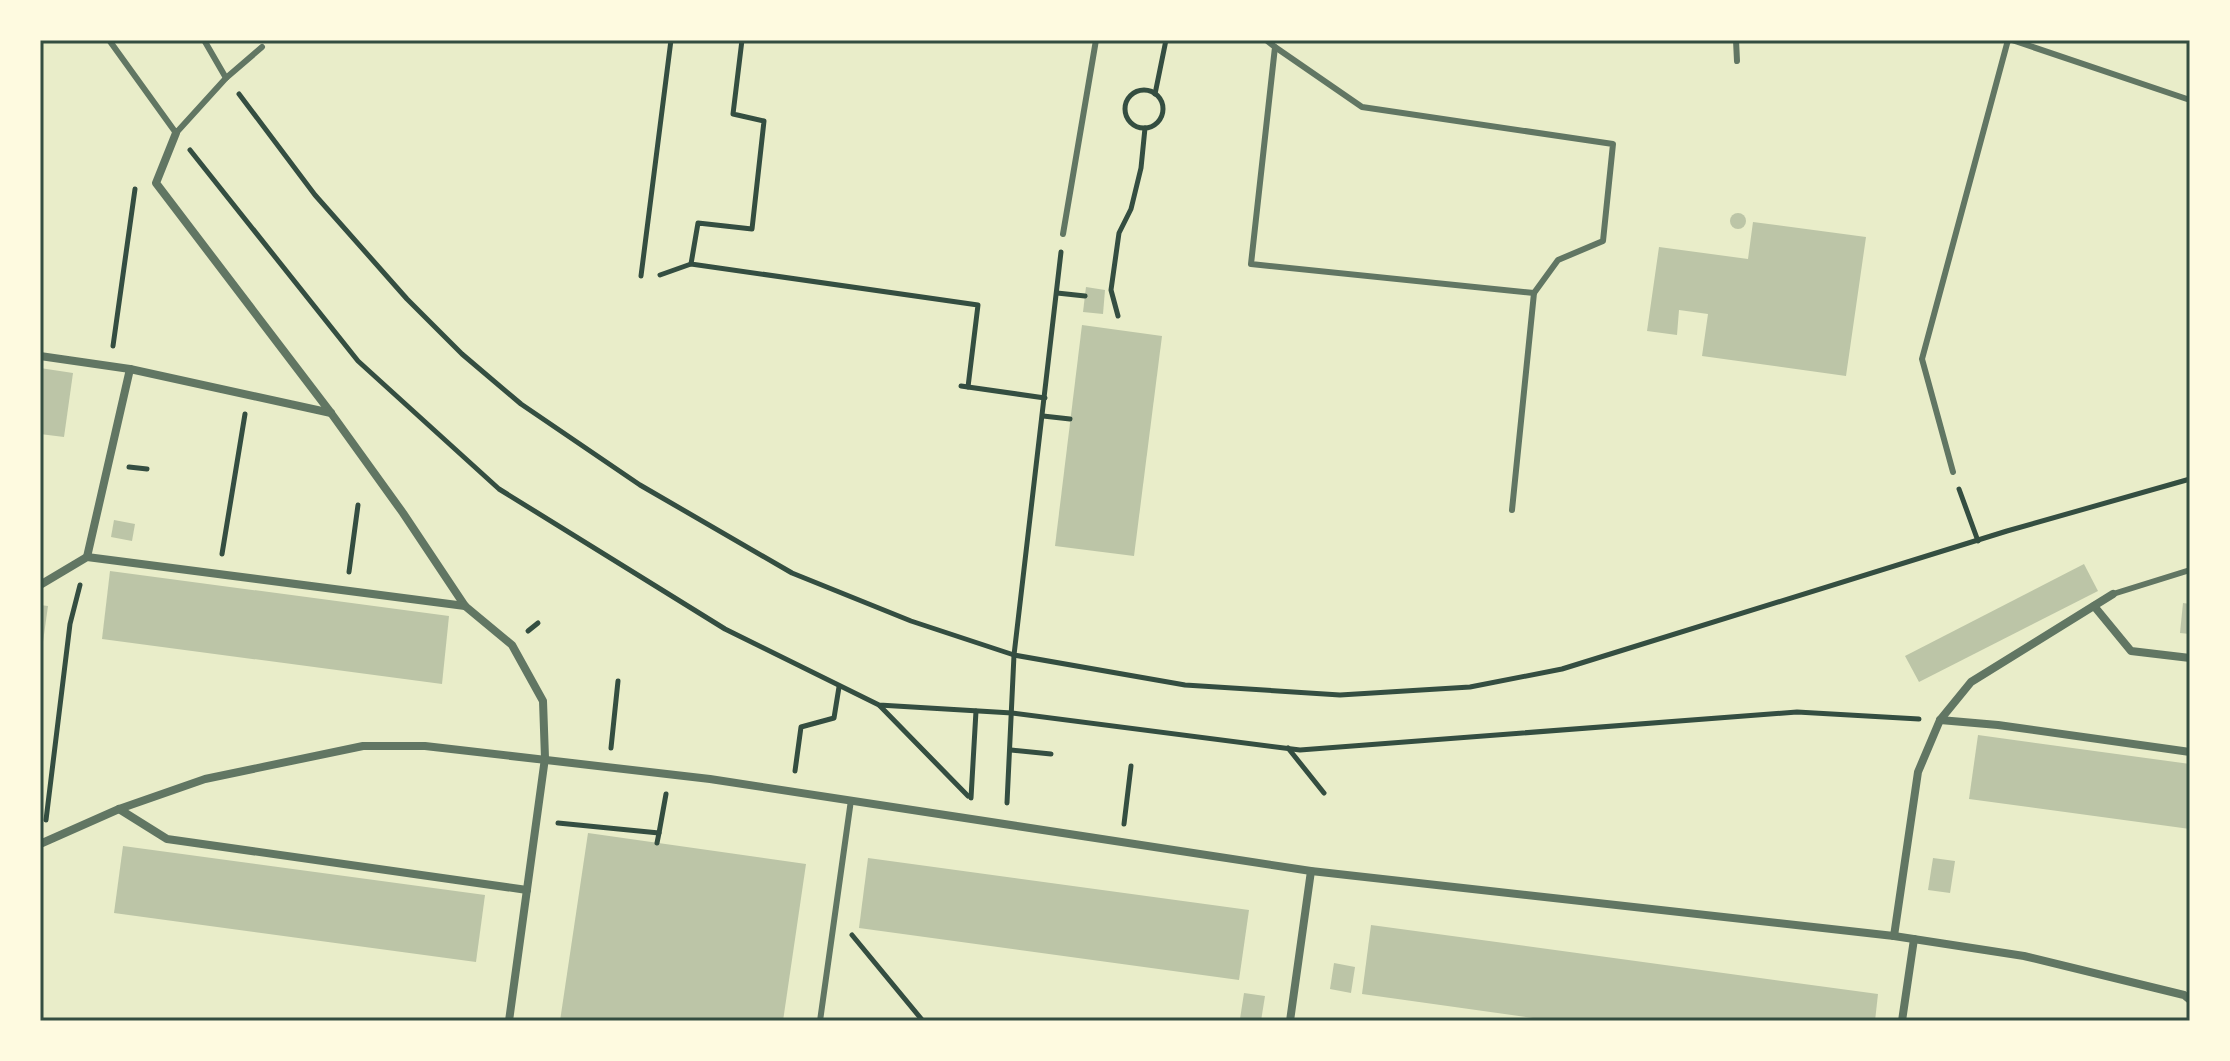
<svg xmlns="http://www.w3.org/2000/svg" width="2230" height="1061" viewBox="0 0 2230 1061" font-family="'Exo 2',sans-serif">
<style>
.building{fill:#bcc5a7}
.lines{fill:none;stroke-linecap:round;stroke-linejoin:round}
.path{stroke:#344e41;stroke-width:5}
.service{stroke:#617663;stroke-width:6}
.minor{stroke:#617663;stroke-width:8}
.neatline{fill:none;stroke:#344e41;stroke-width:3}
</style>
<rect width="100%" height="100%" fill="#e9edc9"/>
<!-- building -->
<g class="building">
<circle cx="1738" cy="221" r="8"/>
<path d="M1753,222L1866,237L1846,376L1702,356L1708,314L1679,310L1677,335L1647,331L1659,247L1748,259Z"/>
<path d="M1086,287L1105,290L1103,314L1083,312Z"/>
<path d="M1082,325L1162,336L1134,556L1055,546Z"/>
<path d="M40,368L73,373L64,437L40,434Z"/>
<path d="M114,520L135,524L132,541L111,537Z"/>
<path d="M2084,564L2098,591L1919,682L1905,656Z"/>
<path d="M110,571L449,616L442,684L102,639Z"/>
<path d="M2183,603L2190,604V634L2180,633Z"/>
<path d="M40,605L48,606L42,649H40Z"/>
<path d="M1978,735L2190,764V829L1969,799Z"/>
<path d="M588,833L806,864L783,1021H560Z"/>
<path d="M123,846L485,895L476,962L114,913Z"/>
<path d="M868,858L1249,910L1239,980L859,928Z"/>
<path d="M1933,858L1955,861L1950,893L1928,890Z"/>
<path d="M1371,925L1878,994L1875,1021H1555L1362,994Z"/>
<path d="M1334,963L1355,967L1351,993L1330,989Z"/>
<path d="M1244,993L1265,996L1261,1021L1240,1019Z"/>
</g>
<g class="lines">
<!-- path -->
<g class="path">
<path d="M742,40L733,114L764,121L752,229L698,223L691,264L978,305L968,387"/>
<circle cx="1144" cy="109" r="19"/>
<path d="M239,94L315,195L407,299L462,354L521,404L640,485L792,573L911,621L1014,655L1185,685L1340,695L1470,687L1562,669L2007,531L2190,479"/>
<path d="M1155,94L1166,40"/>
<path d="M190,150L358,361L499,489L725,629L879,705L1012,713L1300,750L1797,712L1919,719"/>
<path d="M660,275L691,264"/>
<path d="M641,276L671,40"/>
<path d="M1057,293L1085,296"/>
<path d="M1118,316L1111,290L1119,233L1131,209L1141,168L1145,128"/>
<path d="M113,346L135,189"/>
<path d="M961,386L1045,398"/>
<path d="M1043,416L1070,419"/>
<path d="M129,467L147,469"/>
<path d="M1959,489L1978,541"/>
<path d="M222,554L245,414"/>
<path d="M349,572L358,505"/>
<path d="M528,631L538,623"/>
<path d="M880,706L968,796"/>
<path d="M611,748L618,681"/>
<path d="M1288,748L1324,793"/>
<path d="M1011,750L1051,754"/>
<path d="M795,771L801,727L834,718L839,687"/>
<path d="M971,798L976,711"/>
<path d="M1007,803L1014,655L1061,252"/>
<path d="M46,820L70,624L80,585"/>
<path d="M558,823L659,833L657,843"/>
<path d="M1124,824L1131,766"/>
<path d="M659,833L666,794"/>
<path d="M852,935L923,1021"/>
</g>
<!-- service -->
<g class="service">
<path d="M109,40L176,133L226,78L262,47"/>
<path d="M204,40L226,78"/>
<path d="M1266,40L1275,47L1251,264L1534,293L1512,510"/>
<path d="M1736,40L1737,61"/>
<path d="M2012,40L2190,100"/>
<path d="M1275,47L1362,107L1613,144L1603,241L1558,260L1534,293"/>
<path d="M1063,234L1096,40"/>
<path d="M1953,472L1922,359L2008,40"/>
<path d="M2113,594L2190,570"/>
<path d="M820,1021L851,800"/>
</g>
<!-- minor -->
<g class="minor">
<path d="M176,133L156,183L331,413L403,513L465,606L512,645L543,701L545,758L509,1021"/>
<path d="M40,356L130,369L331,413"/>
<path d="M87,557L130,369"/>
<path d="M40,585L87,557L465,606"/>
<path d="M2094,606L2131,651L2190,658"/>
<path d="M1940,720L1998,725L2190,752"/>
<path d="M119,809L167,839L527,890"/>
<path d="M40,844L119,809L205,779L363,746H425L710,779L1311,871L1894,936L2024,956L2184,995L2190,1000"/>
<path d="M1894,936L1918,772L1940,720L1971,682L2113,594"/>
<path d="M1290,1021L1311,871"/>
<path d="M1902,1021L1914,939"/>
</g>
</g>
<!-- border -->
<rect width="2230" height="1061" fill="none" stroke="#fefae0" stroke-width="84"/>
<rect x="42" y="42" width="2146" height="977" class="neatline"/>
</svg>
